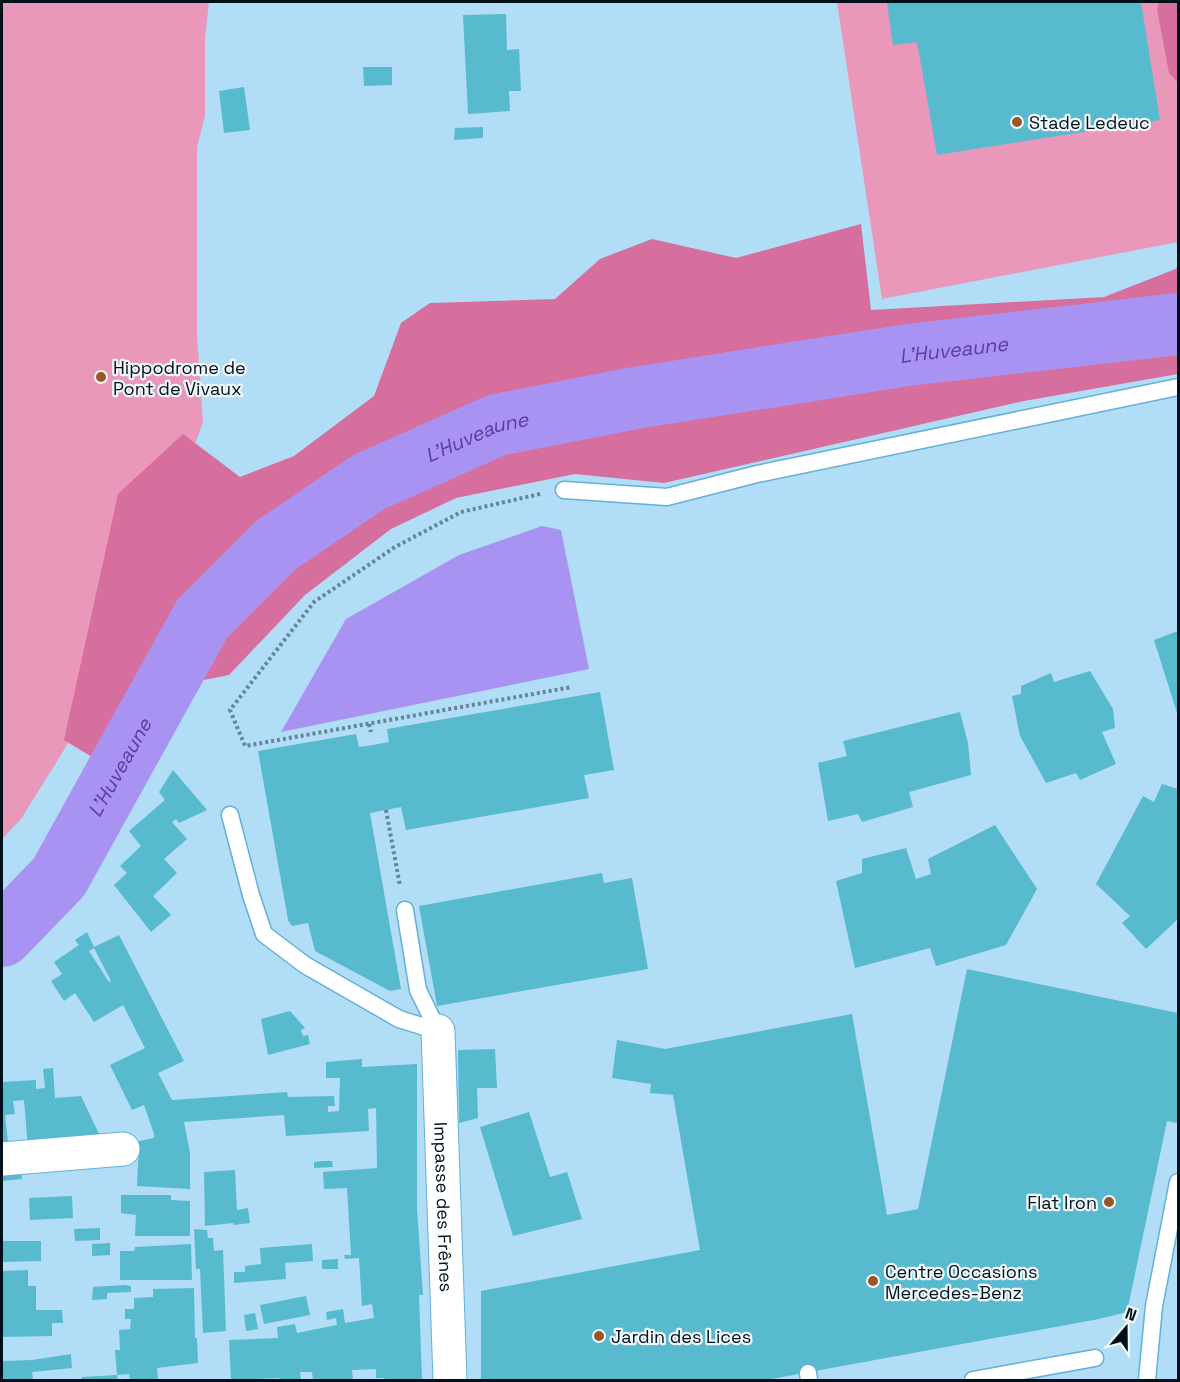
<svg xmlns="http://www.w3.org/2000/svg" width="1180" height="1382" viewBox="0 0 1180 1382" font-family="'Space Grotesk',sans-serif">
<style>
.green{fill:#e998ba}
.forest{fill:#d66f9e}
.water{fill:#a893f3}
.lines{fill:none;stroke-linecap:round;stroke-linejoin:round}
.river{stroke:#a893f3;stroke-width:62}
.building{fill:#58bace;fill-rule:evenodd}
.service-casing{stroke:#64b0d8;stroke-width:19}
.minor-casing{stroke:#64b0d8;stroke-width:35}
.path{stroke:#658598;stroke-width:4;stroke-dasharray:3 3;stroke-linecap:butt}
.service{stroke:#fff;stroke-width:16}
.minor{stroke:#fff;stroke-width:33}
.poi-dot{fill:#9a5627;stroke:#f1f8fc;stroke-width:2}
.labels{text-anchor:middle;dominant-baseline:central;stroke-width:4.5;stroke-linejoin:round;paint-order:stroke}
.poi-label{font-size:18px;fill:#00111c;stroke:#f1f8fc;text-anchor:start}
.street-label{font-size:18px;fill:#00111c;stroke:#f1f8fc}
.water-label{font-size:20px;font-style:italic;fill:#5d3aaa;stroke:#f1f8fc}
</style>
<rect width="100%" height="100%" fill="#b1ddf6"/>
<!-- green -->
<g class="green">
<path d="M2,2H209L205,38V116L197,147V333L203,422L122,643L64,750L21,819L2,839Z"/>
<path d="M837,2H1178V242L882,299Z"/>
</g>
<!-- forest -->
<g class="forest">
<path d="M1159,2H1178V83L1169,73L1157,9Z"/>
<path d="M861,224L871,310L1104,297L1178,268V374L1024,401L664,483L575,474L456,498L391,529L305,595L229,675L143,692L92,757L64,740L118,494L183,434L240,477L294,456L374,396L401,323L430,303L555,299L600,259L652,239L736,258Z"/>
</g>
<!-- water -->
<path class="water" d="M542,526L561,530L589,669L281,732L346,619L459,555Z"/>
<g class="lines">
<!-- river -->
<path class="river" id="s1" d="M2,936L59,877L202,619L276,545L369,482L497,425L635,398L908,355L1178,324"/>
</g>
<!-- building -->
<g class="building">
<path d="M894,2H1141L1160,120L937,155L917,42L893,45L887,3Z"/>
<path d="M506,14L507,50L519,49L521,91H509L510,111L468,114L463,15Z"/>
<path d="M363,67H392V85L364,86Z"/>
<path d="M244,87L250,130L224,133L219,91Z"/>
<path d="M483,127V138L454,140L455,128Z"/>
<path d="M1178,631V716L1154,640Z"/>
<path d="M1090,671L1113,709L1115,728L1102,732L1116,764L1080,780L1076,773L1046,783L1020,736L1012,696L1021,694V686L1051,673L1054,682Z"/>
<path d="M600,692L614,770L584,775L589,798L406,830L401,807L370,813L401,989L390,991L315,951L308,923L292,926L288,920L258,751L356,734L359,747L373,745L389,742L387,729Z"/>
<path d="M960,712L968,743L971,775L909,792L913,807L862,822L858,814L828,821L818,763L847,756L843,741Z"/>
<path d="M173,770L207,810L179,823L176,819L172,822L187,839L164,859L177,873L153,896L171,915L151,932L114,885L127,873L120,866L141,846L129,831L165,800L159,792Z"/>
<path d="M1162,784L1178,789V919L1146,949L1122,923L1130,916L1096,884L1143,796L1154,802Z"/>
<path d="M995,825L1037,889L1006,945L936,966L930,948L855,968L836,881L862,873V859L906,848L916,879L931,874L928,859Z"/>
<path d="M602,873L604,883L632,878L648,969L437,1006L419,906Z"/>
<path d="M87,932L94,947L119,935L184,1061L158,1073L172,1100L287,1092L288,1097L334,1096L335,1106H328V1112L339,1111L340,1078H326V1062L362,1059V1067L417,1064V1209L423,1295H419L422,1380H385L384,1378H376V1369L352,1370L353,1380H313L312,1372H300L301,1380H280L279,1378L231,1380L229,1340L278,1338L277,1327L295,1324L297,1333L337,1325L336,1318L327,1320L326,1312L343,1309L345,1323L374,1318L372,1304L362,1306L359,1258L345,1259L344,1255H351L347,1188L324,1189L323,1172L377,1168L376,1108L368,1109L369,1131L286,1136L284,1115L184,1122L190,1153V1189L137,1186L139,1141L154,1138V1134L144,1105L132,1110L110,1065L145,1048L123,1005L94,1022L75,993L64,1001L51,981L62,974L54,962L79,945L75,940ZM94,948L111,981L109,982L89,951Z"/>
<path d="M967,969L1178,1013V1123L1167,1121L1127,1312L1099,1319L766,1380H481V1291L700,1250L673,1095L650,1093L651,1084L612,1078L617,1040L665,1049L852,1014L887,1215L918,1209Z"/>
<path d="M290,1011L305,1028L301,1030L303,1036L308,1035L310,1044L268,1055L261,1019Z"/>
<path d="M495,1049L497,1088H477L478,1118L459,1123L458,1050Z"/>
<path d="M53,1068L55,1098L81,1096L101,1138L28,1149L24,1100L13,1101L15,1114L5,1115L9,1151H2V1082L36,1080V1089L45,1088L43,1069Z"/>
<path d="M529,1112L550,1177L567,1172L582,1219L513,1236L480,1127Z"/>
<path d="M323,1161H332L333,1167L314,1168V1162Z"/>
<path d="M21,1165L22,1179L2,1181V1168Z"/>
<path d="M235,1170L237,1210L248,1208L250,1223L234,1225L233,1223L205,1226L204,1172Z"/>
<path d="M121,1195H171V1200L190,1201V1236H135L136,1215L121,1213Z"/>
<path d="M72,1196L73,1218L30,1220L29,1198Z"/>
<path d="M100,1228V1240L75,1241L74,1229Z"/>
<path d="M194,1229L207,1230L208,1238H213L214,1251L223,1250L226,1331L203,1333L200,1269H196Z"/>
<path d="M2,1241H41V1261L2,1262Z"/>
<path d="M110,1243V1255L92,1256V1244Z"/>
<path d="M191,1244L192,1280H120V1251H134L135,1247Z"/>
<path d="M312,1244L313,1261L285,1263L286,1279L234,1283V1272H245V1266L261,1264L260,1248Z"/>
<path d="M338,1259V1269H322V1260Z"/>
<path d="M28,1270V1286H36V1310H62L63,1323H52V1336L2,1337V1271Z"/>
<path d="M125,1285L131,1286V1292L107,1293V1299L92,1300L93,1287Z"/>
<path d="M194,1288L195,1338H197L198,1363L157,1368L158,1380H130L129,1374L117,1375L115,1350H120L119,1330L130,1329L131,1319H125V1309H134V1298L153,1297V1289Z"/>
<path d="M306,1296L310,1315L264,1324L260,1305Z"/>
<path d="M255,1313L258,1329L246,1331L244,1315Z"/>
<path d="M71,1354L72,1368L32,1372L33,1380H2V1361L32,1360Z"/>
<path d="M117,1375L118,1380H82V1377Z"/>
</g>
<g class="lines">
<defs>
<g id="service">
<path d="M564,490L667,497L757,474L1178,387"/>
<path d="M230,815L251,895L264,934L305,965L399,1019L438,1031"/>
<path d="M405,910L418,990L438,1031"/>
<path d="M808,1373L809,1380"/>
<path d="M973,1380L1095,1358"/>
<path d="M1147,1380L1154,1306L1178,1182"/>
</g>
<g id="minor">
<path id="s2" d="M438,1031L450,1380"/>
<path d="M2,1159L123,1149"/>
</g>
</defs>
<!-- service casing -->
<use href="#service" class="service-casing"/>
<!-- minor casing -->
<use href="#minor" class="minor-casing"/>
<!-- path -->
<g class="path">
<path d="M540,494L461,512L395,547L314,602L230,710L245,746L572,687"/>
<path d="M369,724L371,732"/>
<path d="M386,810L400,886"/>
</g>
<!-- service -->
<use href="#service" class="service"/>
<!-- minor -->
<use href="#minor" class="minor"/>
</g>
<!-- markers -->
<g class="poi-dot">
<circle cx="1017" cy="122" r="6"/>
<circle cx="101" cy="377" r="6"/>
<circle cx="1109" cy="1202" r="6"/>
<circle cx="873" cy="1281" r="6"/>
<circle cx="599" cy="1336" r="6"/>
</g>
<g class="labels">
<!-- poi labels -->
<g class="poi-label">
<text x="1029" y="122">Stade Ledeuc</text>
<text x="113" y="367">Hippodrome de<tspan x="113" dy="21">Pont de Vivaux</tspan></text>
<text x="1097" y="1202" text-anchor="end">Flat Iron</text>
<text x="885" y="1271">Centre Occasions<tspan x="885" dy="21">Mercedes-Benz</tspan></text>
<text x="611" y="1336">Jardin des Lices</text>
</g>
<!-- street labels -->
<g class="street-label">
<text stroke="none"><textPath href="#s2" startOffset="176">Impasse des Frênes</textPath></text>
</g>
<!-- water labels -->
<g class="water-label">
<text stroke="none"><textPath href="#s1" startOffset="1197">L'Huveaune</textPath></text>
<text stroke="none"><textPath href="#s1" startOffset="711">L'Huveaune</textPath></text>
<text stroke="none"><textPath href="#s1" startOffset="207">L'Huveaune</textPath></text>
</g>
</g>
<!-- border -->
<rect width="1180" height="1382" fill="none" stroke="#00111c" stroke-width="6"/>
<!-- north arrow -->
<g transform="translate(1126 1328) rotate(20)" stroke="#f1f8fc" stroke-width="4.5" paint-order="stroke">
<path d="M0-4.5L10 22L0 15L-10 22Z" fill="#00111c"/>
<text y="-9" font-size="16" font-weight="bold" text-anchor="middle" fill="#00111c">N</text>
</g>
</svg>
